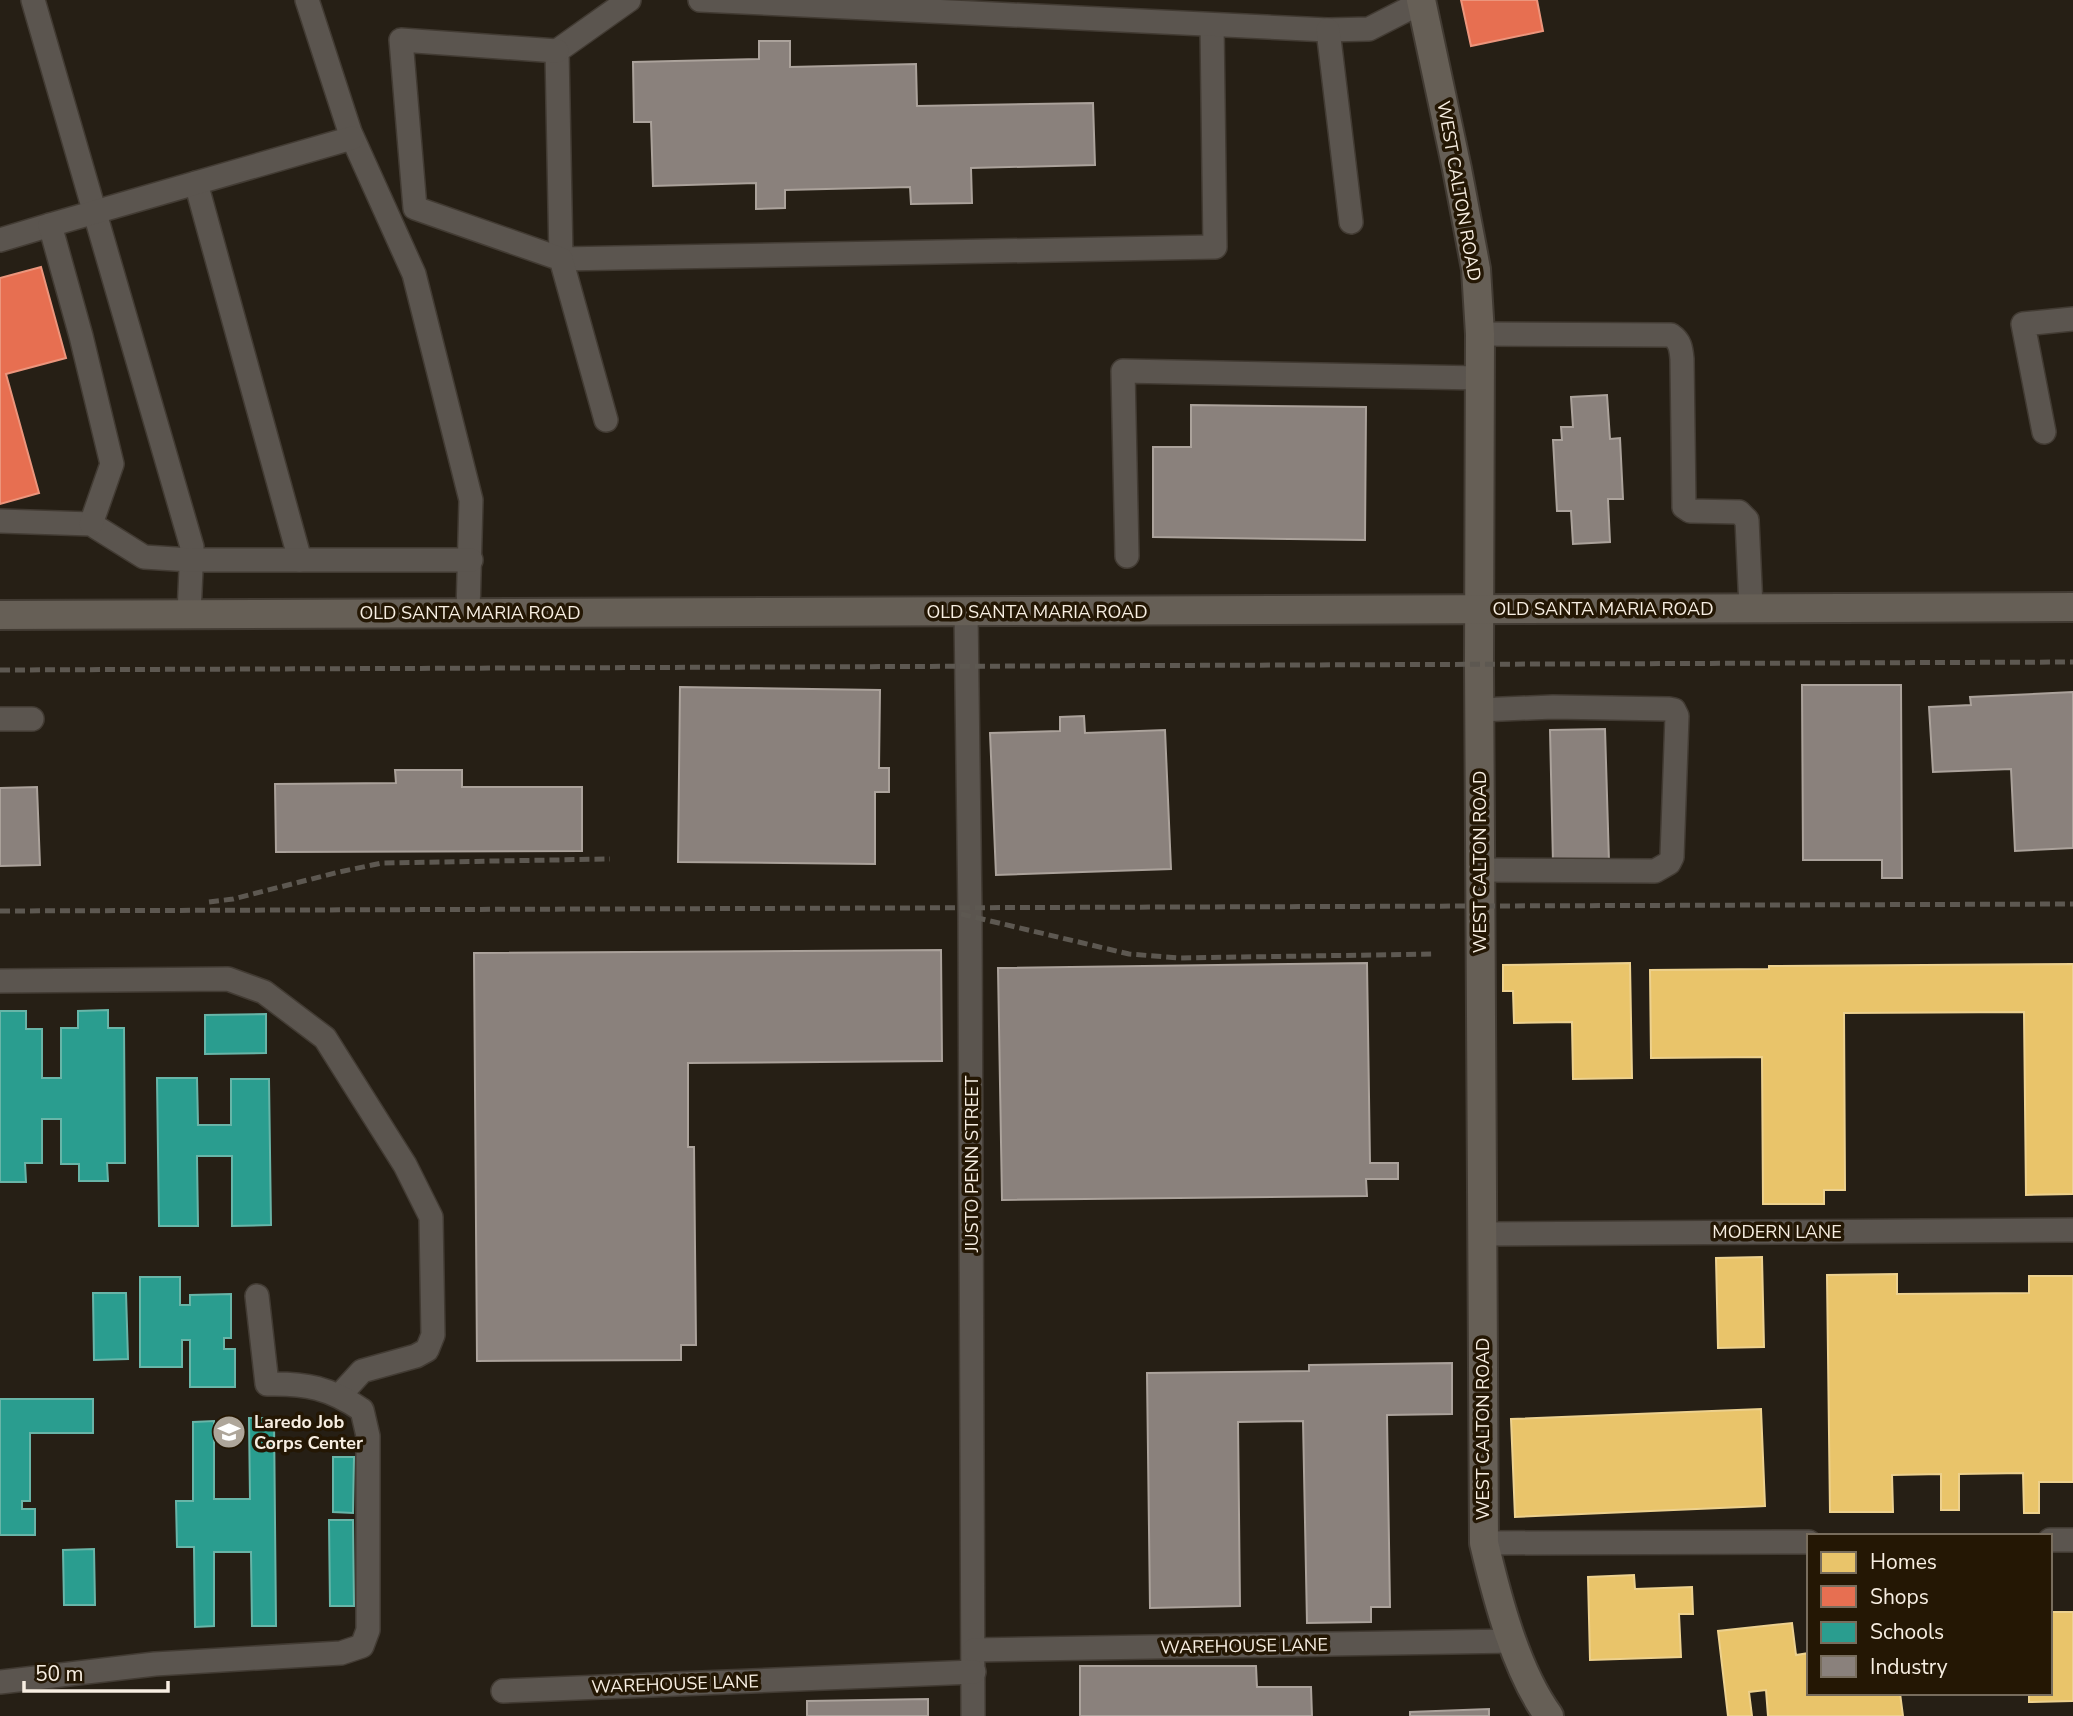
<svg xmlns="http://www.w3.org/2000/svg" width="2073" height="1716" viewBox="0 0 2073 1716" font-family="'Nunito Sans',sans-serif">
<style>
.homes{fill:#e9c46a;stroke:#edd18e;stroke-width:2}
.shops{fill:#e76f51;stroke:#ec957c;stroke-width:2}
.schools{fill:#2a9d8f;stroke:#68b5a8;stroke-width:2}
.industry{fill:#8a817c;stroke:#aba29b;stroke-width:2}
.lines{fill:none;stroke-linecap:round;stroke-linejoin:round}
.minor-casing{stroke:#423b33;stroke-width:26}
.major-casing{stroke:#423b33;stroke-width:32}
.minor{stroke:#5b554f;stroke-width:23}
.major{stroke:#665f56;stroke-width:28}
.rail{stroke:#5d5851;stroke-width:5;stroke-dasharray:10 5;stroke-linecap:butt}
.labels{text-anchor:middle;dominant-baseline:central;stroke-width:7;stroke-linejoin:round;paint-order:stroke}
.street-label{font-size:18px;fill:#f7eee2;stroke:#241704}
.poi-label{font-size:18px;font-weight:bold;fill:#f7eee2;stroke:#241704;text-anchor:start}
</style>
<rect width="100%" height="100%" fill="#261f15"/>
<!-- homes -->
<g class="homes">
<path d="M1630,963L1632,1078L1573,1079L1572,1022L1514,1023L1513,991H1503V965Z"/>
<path d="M2073,964V1194L2026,1195L2024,1012L1844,1013L1845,1190H1824V1204H1763L1762,1057L1651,1058L1650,970L1769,969V966Z"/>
<path d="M1762,1257L1764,1347L1718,1348L1716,1258Z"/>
<path d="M1897,1274V1294L2029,1293V1276H2073V1482H2039V1513H2024L2023,1473L1959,1474V1510H1941V1474L1892,1475L1893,1512H1830L1827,1275Z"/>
<path d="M1761,1409L1765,1506L1515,1517L1511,1419Z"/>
<path d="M1634,1575L1635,1589L1692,1587L1693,1614H1679L1681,1657L1590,1660L1588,1577Z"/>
<path d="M2050,1612H2073V1701L2029,1702V1693H2050Z"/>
<path d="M1792,1623L1796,1655L1809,1653V1693H1900L1903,1716H1768L1766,1690L1749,1692L1752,1716H1728L1718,1631Z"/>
</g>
<!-- shops -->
<g class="shops">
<path d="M1461,0H1537L1543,31L1471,46Z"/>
<path d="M41,267L66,358L6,374L39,493L0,504V278Z"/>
</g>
<!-- schools -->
<g class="schools">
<path d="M108,1010V1028H124L125,1163H107L108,1181H79V1164H61V1119H42V1163H25L26,1182H0V1011H26V1029H42V1078H61V1028H78V1011Z"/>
<path d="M266,1014V1053L205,1054V1015Z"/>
<path d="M157,1078H197L198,1125H231V1079H269L271,1225L232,1226V1156H197L198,1226H159Z"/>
<path d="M140,1277H180V1305H190V1295L231,1294V1338H224V1349H235V1387H190V1340H182V1367H140Z"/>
<path d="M93,1293H126L128,1359L94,1360Z"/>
<path d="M0,1399H93V1433H30V1501H22V1509H35V1535H0Z"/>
<path d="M249,1418H274L276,1626H252L251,1552H214V1626L195,1627L194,1547H177L176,1501H193V1422L214,1421V1499H250Z"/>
<path d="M333,1457H354L353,1513L333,1512Z"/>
<path d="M329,1520H353L354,1606H330Z"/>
<path d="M94,1549L95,1605H64L63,1550Z"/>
</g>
<!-- industry -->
<g class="industry">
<path d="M759,41H790V67L916,64L917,106L1093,103L1095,165L971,168L972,203L911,204L910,187L785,190V208L756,209V183L653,186L651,122H634L633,62L759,59Z"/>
<path d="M1607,395L1610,439L1620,438L1623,499H1608L1610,542L1573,544L1571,511H1557L1553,440H1562L1561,427H1573L1571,397Z"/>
<path d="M1191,405L1366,407L1365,540L1153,537V447H1191Z"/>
<path d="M1802,685H1901L1902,878H1882V860H1803Z"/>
<path d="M680,687L880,690L879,768H889V792H875V864L678,862Z"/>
<path d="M2073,692V848L2015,851L2011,769L1933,772L1929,707L1971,705L1970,697Z"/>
<path d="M1084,716L1085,733L1165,730L1171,869L996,875L990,733L1060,731V717Z"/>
<path d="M1605,729L1609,862L1553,863L1550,730Z"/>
<path d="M395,770H462V787H582V851L276,852L275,784L396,783Z"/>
<path d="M37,787L40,865L0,866V788Z"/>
<path d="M941,950L942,1061L688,1063V1147H694L696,1345H681V1360L477,1361L474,953Z"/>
<path d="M1367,963L1370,1163H1398V1179H1366L1367,1196L1002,1200L998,968Z"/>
<path d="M1452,1363V1414L1387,1415L1390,1607H1371V1622L1307,1623L1303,1421L1238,1422L1240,1606L1150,1608L1147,1373L1309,1371V1365Z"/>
<path d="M1080,1666H1256L1257,1687H1311L1312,1716H1080Z"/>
<path d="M928,1699V1716H807V1701Z"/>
<path d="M1489,1709V1716H1410V1712Z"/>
</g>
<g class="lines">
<defs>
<g id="minor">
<path d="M33,0L192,547L189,614"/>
<path d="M307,0L350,132L414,274L471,500L468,613"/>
<path d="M629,0L557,51L561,259L1215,247L1212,25"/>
<path d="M700,0L1328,30L1369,29L1422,2"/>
<path d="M1328,30L1351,222"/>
<path d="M557,51L401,40L415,208L561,259L606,420"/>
<path d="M196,183L300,560"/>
<path d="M0,240L50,225"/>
<path d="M1480,334L1671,335C1680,341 1681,348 1682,359L1684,507L1690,511L1739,512L1747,520L1751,608"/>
<path d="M2044,432L2023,324L2073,319"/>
<path d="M0,521L91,524L144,557L191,560H471"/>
<path d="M91,524L112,464L81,336L50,225L352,138"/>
<path d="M1127,556L1123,371L1479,378"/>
<path d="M966,612L970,915L973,1716"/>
<path d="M1479,710L1553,707L1669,709L1674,710L1677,716L1672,857L1669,863L1655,871L1480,870"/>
<path d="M0,719H32"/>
<path d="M0,981L228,979L264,992L325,1038L405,1165L431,1217L433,1335L427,1350L416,1356L362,1371L340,1395"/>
<path d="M1482,1234L2073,1230"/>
<path d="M2050,1540H2073"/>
<path d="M1484,1543L1809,1542"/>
<path d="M974,1650L1513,1641"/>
<path d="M0,1682L155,1664L341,1653L362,1646L368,1630V1436L362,1410C330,1388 306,1383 267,1384L257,1296"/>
<path d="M503,1691L974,1672"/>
</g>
<g id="major">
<path d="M1421,0L1457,169L1476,269L1480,334L1479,664L1484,1543C1497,1598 1516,1671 1549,1716"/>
<path d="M0,615L2073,607"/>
</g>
</defs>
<!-- minor casing -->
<use href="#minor" class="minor-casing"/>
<!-- major casing -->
<use href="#major" class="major-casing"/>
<!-- minor -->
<use href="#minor" class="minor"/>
<!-- major -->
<use href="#major" class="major"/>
<!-- rail -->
<g class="rail">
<path d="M0,670L2073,662"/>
<path d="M209,902L233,899L339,872L382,863L610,859"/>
<path d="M0,911L2073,904"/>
<path d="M961,914L1129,954L1179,958L1435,954"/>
</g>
</g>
<!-- icons -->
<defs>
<symbol id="school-disc" viewBox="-11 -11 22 22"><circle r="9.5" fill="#aea69a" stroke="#241704"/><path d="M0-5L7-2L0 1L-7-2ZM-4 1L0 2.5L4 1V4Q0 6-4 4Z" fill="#fff"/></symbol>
</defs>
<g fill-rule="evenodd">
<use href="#school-disc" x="210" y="1413" width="38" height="38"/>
</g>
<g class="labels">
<!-- street labels -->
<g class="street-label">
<text transform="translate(1459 191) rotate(80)">WEST CALTON ROAD</text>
<text x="1603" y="609">OLD SANTA MARIA ROAD</text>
<text x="1037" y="612">OLD SANTA MARIA ROAD</text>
<text x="470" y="613">OLD SANTA MARIA ROAD</text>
<text transform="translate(1480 862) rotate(-90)">WEST CALTON ROAD</text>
<text transform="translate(972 1164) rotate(-90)">JUSTO PENN STREET</text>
<text x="1777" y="1232">MODERN LANE</text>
<text transform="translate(1483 1429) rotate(-90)">WEST CALTON ROAD</text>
<text transform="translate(1244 1646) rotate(-1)">WAREHOUSE LANE</text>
<text transform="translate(675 1684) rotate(-2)">WAREHOUSE LANE</text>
</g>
<!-- poi labels -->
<g class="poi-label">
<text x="254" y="1422">Laredo Job<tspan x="254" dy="21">Corps Center</tspan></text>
</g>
</g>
<!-- legend -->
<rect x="1807" y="1534" width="245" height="161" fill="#241704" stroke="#786d5d" stroke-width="2"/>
<rect x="1821" y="1552" width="35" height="21" fill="#e9c46a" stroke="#786d5d" stroke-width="2"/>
<text x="1870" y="1569" font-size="21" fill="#f7eee2">Homes</text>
<rect x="1821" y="1586" width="35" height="21" fill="#e76f51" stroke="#786d5d" stroke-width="2"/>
<text x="1870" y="1604" font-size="21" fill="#f7eee2">Shops</text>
<rect x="1821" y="1622" width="35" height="21" fill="#2a9d8f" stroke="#786d5d" stroke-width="2"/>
<text x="1870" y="1639" font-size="21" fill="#f7eee2">Schools</text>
<rect x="1821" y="1656" width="35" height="21" fill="#8a817c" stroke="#786d5d" stroke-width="2"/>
<text x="1870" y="1674" font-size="21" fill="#f7eee2">Industry</text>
<!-- scale -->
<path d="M24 1681v10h144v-10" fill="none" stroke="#f7eee2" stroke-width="3.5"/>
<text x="35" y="1681" font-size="21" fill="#f7eee2" stroke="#241704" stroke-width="5" paint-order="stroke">50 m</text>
</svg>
